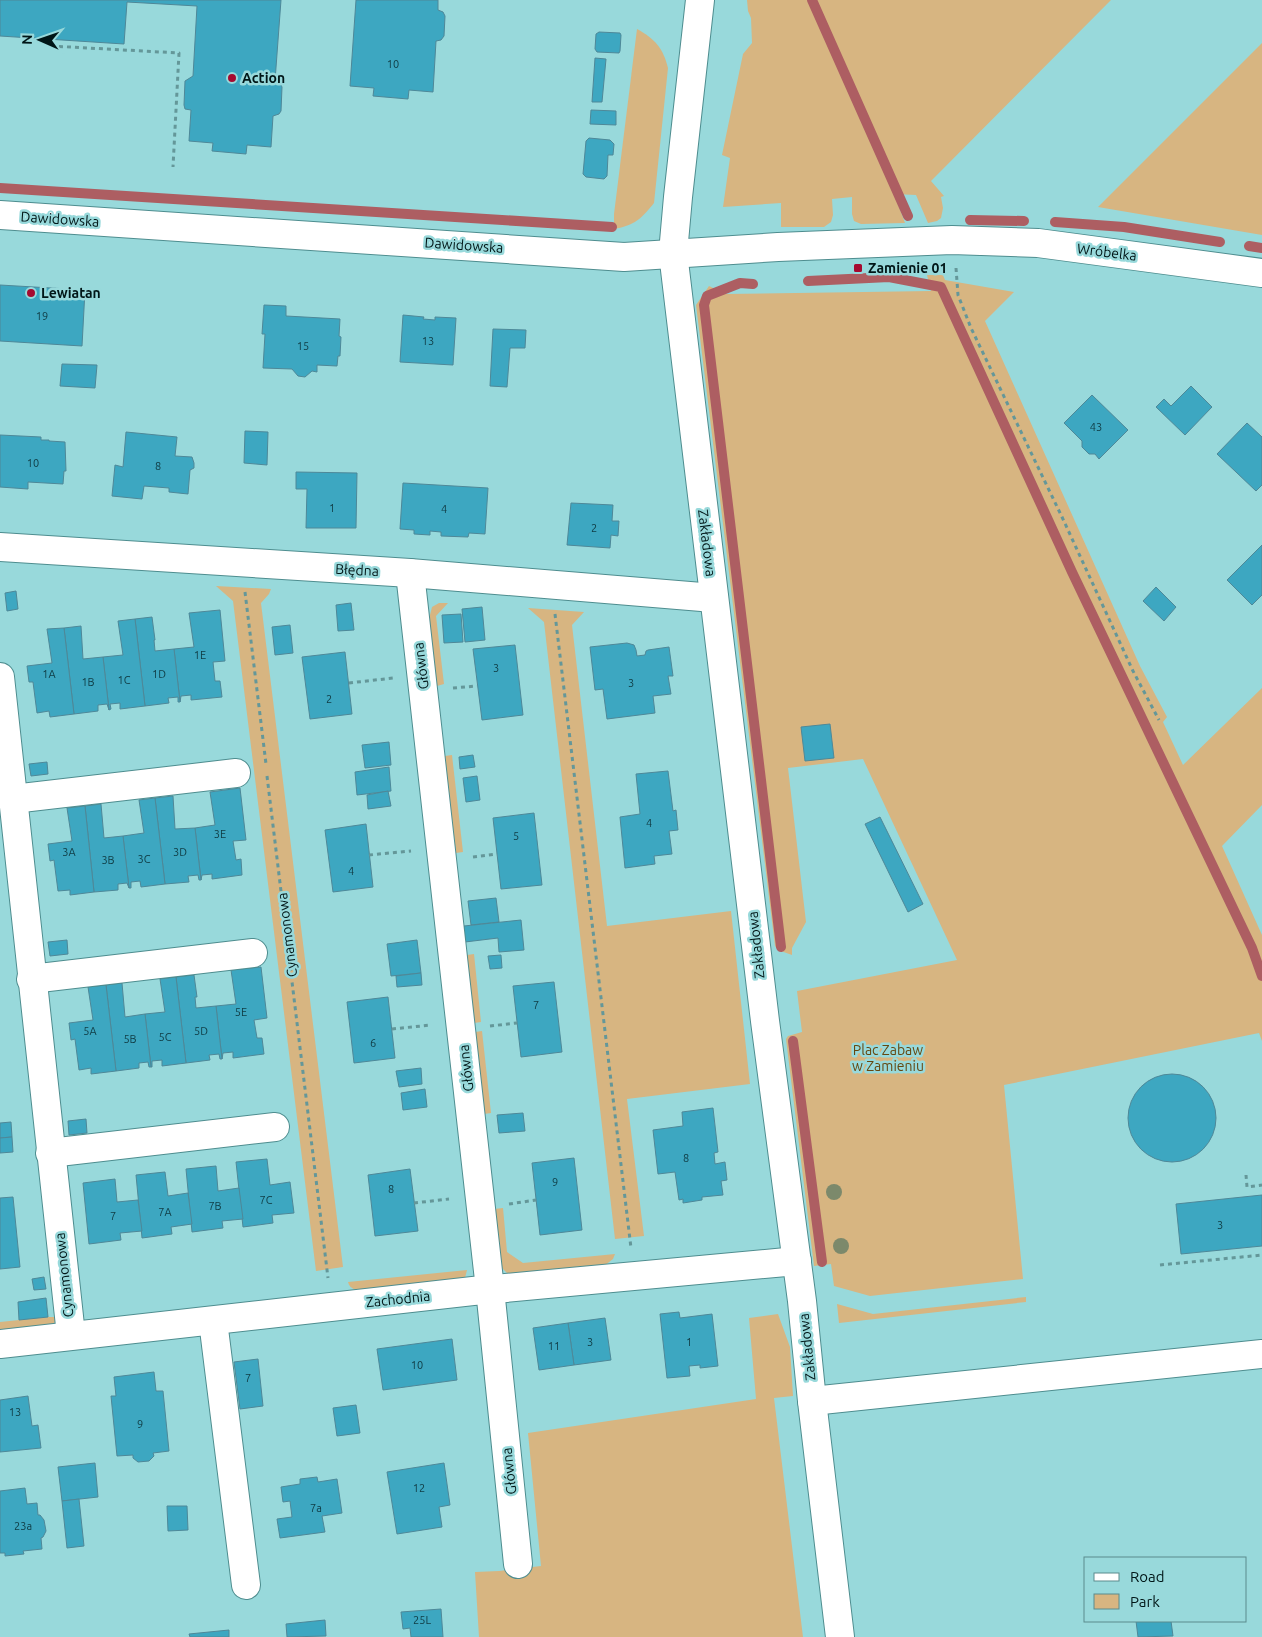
<svg xmlns="http://www.w3.org/2000/svg" width="1262" height="1637" viewBox="0 0 1262 1637" font-family="Ubuntu,sans-serif">
<style>
.green{fill:#d7b581}
.lines{fill:none;stroke-linecap:round;stroke-linejoin:round}
.stream{stroke:#ad5e62;stroke-width:10}
.building{fill:#3da7c1;stroke:#4e8898}
.minor-casing{stroke:#4e8d8f;stroke-width:30}
.path{stroke:#649799;stroke-width:3;stroke-dasharray:4 4;stroke-linecap:butt}
.minor{stroke:#fff;stroke-width:28}
.tree{fill:#7c896b}
.poi-dot{fill:#a50a30;stroke:#98d9db;stroke-width:2}
.labels{text-anchor:middle;dominant-baseline:central;stroke-width:5;stroke-linejoin:round;paint-order:stroke}
.number-label{font-size:11px;fill:#0f3a42}
.poi-label{font-size:14px;font-weight:bold;fill:#001617;stroke:#98d9db;text-anchor:start}
.street-label{font-size:14px;fill:#001617;stroke:#98d9db}
.park-label{font-size:14px;fill:#654710;stroke:#98d9db}
</style>
<rect width="100%" height="100%" fill="#98d9db"/>
<!-- green -->
<g class="green">
<path d="M747,0H1111L931,181L944,196L941,197L943,208L941,218L937,221L928,223L916,195L894,194L905,223L861,224L854,221L852,214V197L832,199L833,215L831,222L824,227H781V203L723,207L730,158L722,155L743,54L752,43L751,18L748,11Z"/>
<path d="M637,29C655,39 663,48 668,68L654,203C641,219 635,225 614,229V214Z"/>
<path d="M1262,43V235L1098,207Z"/>
<path d="M927,275H943L945,280L1014,292L985,321L1140,666L1167,717L1163,722L1183,765L1262,688V805L1222,846L1262,935V1041L1259,1033L1004,1085L1023,1279L870,1296L834,1286L831,1264L814,1266L786,1039L788,1036L802,1032L797,991L957,960L863,759L788,768L806,922L792,948V955L778,950L775,946L696,305L709,286L725,294L931,291Z"/>
<path d="M216,586L271,589L269,594L261,603L343,1267L316,1271L233,601Z"/>
<path d="M439,603H448L436,616L444,684L437,686L429,619L432,607Z"/>
<path d="M528,608L584,612L572,625L607,926L731,911L750,1084L627,1099L644,1236L615,1239L544,622Z"/>
<path d="M452,755L463,852L456,853L445,756Z"/>
<path d="M474,954L481,1022L474,1023L467,955Z"/>
<path d="M482,1031L491,1113L484,1114L475,1032Z"/>
<path d="M503,1208L507,1252L523,1263L615,1254L613,1259L604,1266L517,1275L507,1273L500,1266L494,1209Z"/>
<path d="M467,1270L465,1278L364,1291C357,1290 350,1290 348,1282Z"/>
<path d="M1026,1297V1302L839,1323L837,1304L873,1314Z"/>
<path d="M778,1314L790,1347L793,1396L774,1398L803,1637H479L475,1572L499,1571L541,1566L528,1433L756,1399L749,1318Z"/>
<path d="M48,1317H57L54,1324L47,1328L0,1333V1322Z"/>
</g>
<g class="lines">
<!-- stream -->
<g class="stream">
<path d="M812,0L908,216"/>
<path d="M0,188L612,227"/>
<path d="M970,220L1024,221"/>
<path d="M1055,222L1124,227L1220,242"/>
<path d="M1249,246L1262,248"/>
<path d="M808,281L889,277L941,287L1072,572L1252,948L1262,976"/>
<path d="M753,284L740,283L707,296L704,305L781,947"/>
<path d="M793,1041L822,1262"/>
</g>
</g>
<!-- building -->
<g class="building">
<path d="M0,0H281L275,81L280,83L282,87L281,111L279,114L273,116L271,147L247,145L246,154L212,151L213,143L189,141L191,110L185,109L184,105L185,81L193,76L197,6L127,2L124,44L0,36Z"/>
<path d="M356,0H438V10L443,12L445,16L444,36L441,40L436,41L433,92L409,90L408,99L373,96L374,88L350,86Z"/>
<path d="M599,32L620,33L621,35L620,51L619,53L597,52L595,49L596,34Z"/>
<path d="M595,58L606,59L602,102H592Z"/>
<path d="M591,110L616,111V125L590,124Z"/>
<path d="M589,138L610,140L614,144L613,155H608L607,176L604,179L586,177L583,174L586,141Z"/>
<path d="M0,285L85,290L82,346L0,341Z"/>
<path d="M264,305L286,306V316L340,319L339,336L341,337L340,356H338L337,366L317,365V372L312,371L305,377L298,376L292,369L263,368L265,334H262Z"/>
<path d="M403,315L424,317L423,319L435,320V317L456,318L453,365L400,362Z"/>
<path d="M493,329L526,330L525,348H510L507,387L490,386Z"/>
<path d="M62,364L97,365L95,388L60,386Z"/>
<path d="M1191,386L1212,407L1185,435L1156,407L1164,399L1171,406Z"/>
<path d="M1092,395L1128,430L1099,459L1095,454H1089L1082,447V441L1064,423Z"/>
<path d="M1247,423L1262,437V485L1256,491L1217,454Z"/>
<path d="M245,431L268,432L267,465L244,463Z"/>
<path d="M126,432L177,437L175,456L192,457L194,463V468L190,470L188,494L169,492V488L144,486L142,499L112,496L115,465L123,467Z"/>
<path d="M0,435L41,437V440H49V441L65,442L66,471H64L63,484L28,482V489L0,487Z"/>
<path d="M296,472L357,473L356,528H306L307,489H296Z"/>
<path d="M403,483L488,488L485,534L469,533L468,537L441,536V532L430,531V535L414,534V530L400,529Z"/>
<path d="M571,503L613,505L612,521H619L618,536L611,535L610,548L567,545Z"/>
<path d="M1262,545V595L1252,605L1227,580Z"/>
<path d="M1156,587L1176,607L1164,621L1143,601Z"/>
<path d="M16,591L18,609L7,611L5,593Z"/>
<path d="M351,603L354,630L338,631L336,605Z"/>
<path d="M482,607L485,640L465,642L462,609Z"/>
<path d="M220,610L225,661L213,662L215,681H220L222,697L191,700V695L181,696L180,702L174,649L194,647L189,613Z"/>
<path d="M461,614L463,642L444,643L442,615Z"/>
<path d="M152,617L155,640H154L155,651L174,649L180,702H178V697L168,698L169,703L145,706L135,619Z"/>
<path d="M135,619L145,706L120,709V703L110,704L111,709L109,710L103,657L123,655L118,621Z"/>
<path d="M290,625L293,653L275,655L272,627Z"/>
<path d="M81,626L83,659L103,657L109,710L107,704L98,705V711L74,714L64,628Z"/>
<path d="M64,628L74,714L50,717L49,711L37,713L33,682H29L27,666L52,663L47,629Z"/>
<path d="M627,643L634,645L636,650L637,656L645,655L646,651L648,650L669,647L673,676H668L671,694L653,696L655,713L607,719L603,689L595,690L590,647Z"/>
<path d="M515,645L523,715L482,720L473,649Z"/>
<path d="M345,652L352,714L310,719L302,657Z"/>
<path d="M830,724L834,758L805,761L801,727Z"/>
<path d="M389,742L391,765L365,768L362,745Z"/>
<path d="M473,755L475,767L460,769L459,757Z"/>
<path d="M47,762L48,774L31,776L29,764Z"/>
<path d="M389,767L391,791L357,795L355,772Z"/>
<path d="M668,771L673,811L676,810L678,830L669,831L672,854L654,856L655,864L625,868L620,817L640,814L636,774Z"/>
<path d="M477,776L480,800L466,802L463,778Z"/>
<path d="M240,788L246,840L233,841L236,860L241,859L242,875L212,879V874L202,875L201,880L195,828L215,825L210,792Z"/>
<path d="M388,791L391,806L368,809L367,795Z"/>
<path d="M173,796L175,829L195,828L201,880H199L198,875L188,876L189,882L165,884L155,798Z"/>
<path d="M155,798L165,884L141,887L140,881L131,882V888H129L123,836L144,833L139,800Z"/>
<path d="M101,804L104,838L123,836L129,888L127,883L118,884V890L94,892L85,806Z"/>
<path d="M85,806L94,892L70,895V890L58,891L54,860L50,861L48,844L72,841L67,808Z"/>
<path d="M534,813L542,885L501,889L493,818Z"/>
<path d="M880,817L923,904L908,912L865,824Z"/>
<path d="M366,824L373,887L333,892L325,830Z"/>
<path d="M496,898L499,922L471,925L468,901Z"/>
<path d="M521,920L524,950L499,952L498,938L465,942L464,926Z"/>
<path d="M67,940L68,954L50,956L48,942Z"/>
<path d="M417,940L421,973L391,976L387,944Z"/>
<path d="M501,955L502,968L490,969L488,956Z"/>
<path d="M261,967L267,1018L254,1020L257,1038H262L264,1054L233,1058V1052L223,1053L222,1059L216,1006L236,1004L231,970Z"/>
<path d="M421,973L422,985L397,987L396,976Z"/>
<path d="M194,975L197,997H195L196,1008L216,1006L222,1059H220L219,1054L209,1055L210,1060L186,1063L176,977Z"/>
<path d="M176,977L186,1063L162,1066V1060L152,1061V1067H151L145,1014L165,1012L160,979Z"/>
<path d="M554,982L562,1052L521,1057L513,986Z"/>
<path d="M122,983L125,1017L145,1014L151,1067H149L148,1062L139,1063V1068L116,1071L106,985Z"/>
<path d="M106,985L116,1071L91,1074V1068L79,1070L75,1039L71,1040L69,1023L93,1020L88,987Z"/>
<path d="M388,997L395,1058L354,1063L347,1002Z"/>
<path d="M421,1068L422,1084L399,1087L396,1071Z"/>
<circle cx="1172" cy="1118" r="44"/>
<path d="M425,1089L427,1107L403,1110L401,1093Z"/>
<path d="M713,1108L718,1152L714,1153L715,1164L725,1162L727,1180L721,1181L723,1195L702,1197V1200L683,1203V1199L679,1200L675,1172L658,1174L653,1130L683,1126L682,1112Z"/>
<path d="M523,1113L525,1131L499,1133L497,1115Z"/>
<path d="M86,1119L87,1133L69,1135L68,1121Z"/>
<path d="M11,1122L12,1137L0,1138V1123Z"/>
<path d="M12,1137L13,1152L0,1153V1138Z"/>
<path d="M574,1158L582,1230L540,1235L532,1163Z"/>
<path d="M267,1159L270,1185L290,1182L294,1213L272,1215L273,1223L243,1227L236,1162Z"/>
<path d="M216,1166L218,1191L239,1188L243,1219L222,1221L223,1228L192,1232L186,1169Z"/>
<path d="M410,1169L418,1231L375,1236L368,1175Z"/>
<path d="M165,1172L168,1196L188,1193L192,1224L171,1227L172,1234L142,1238L136,1175Z"/>
<path d="M115,1179L117,1202L138,1200L142,1231L120,1233L121,1240L89,1244L83,1183Z"/>
<path d="M1262,1195V1246L1181,1254L1176,1204Z"/>
<path d="M13,1197L20,1267L0,1269V1198Z"/>
<path d="M44,1277L46,1289L34,1290L32,1279Z"/>
<path d="M46,1298L48,1317L19,1320L18,1302Z"/>
<path d="M679,1312L680,1318L712,1314L718,1366L700,1368V1365L689,1366L690,1376L667,1378L660,1314Z"/>
<path d="M605,1318L611,1360L574,1365L568,1323Z"/>
<path d="M568,1323L574,1365L539,1370L533,1328Z"/>
<path d="M452,1339L457,1380L383,1390L377,1349Z"/>
<path d="M258,1359L263,1406L240,1409L234,1362Z"/>
<path d="M154,1372L156,1391H163L169,1451L153,1453L154,1456L149,1461L138,1462L133,1458V1455L117,1456L111,1396H116L114,1377Z"/>
<path d="M28,1396L32,1426L38,1425L41,1448L0,1452V1400Z"/>
<path d="M356,1405L360,1433L337,1436L333,1408Z"/>
<path d="M95,1463L98,1497L62,1501L58,1467Z"/>
<path d="M444,1463L450,1505L439,1507L442,1527L397,1534L387,1472Z"/>
<path d="M317,1477L318,1482L337,1479L342,1513L322,1516L325,1532L280,1538L277,1519L292,1517L290,1501L283,1502L281,1487L300,1484V1479Z"/>
<path d="M25,1488L27,1504L37,1503L38,1515H40L44,1520L46,1531L43,1537L41,1538L42,1549L23,1551L24,1554L5,1556V1553H0V1491Z"/>
<path d="M79,1499L84,1546L67,1548L62,1501Z"/>
<path d="M167,1506H187L188,1530L168,1531Z"/>
<path d="M441,1609L443,1637H411L410,1628L403,1629L401,1612Z"/>
<path d="M325,1620L326,1636L287,1637L286,1624Z"/>
<path d="M1136,1621H1171L1173,1636L1138,1637Z"/>
<path d="M229,1630V1637H190L189,1634Z"/>
</g>
<g class="lines">
<defs>
<g id="minor">
<path d="M700,0L678,197L673,253L765,1021L802,1301L812,1401L840,1637"/>
<path d="M0,215L624,257L778,247L952,240L1038,243L1262,273"/>
<path d="M0,547L410,573L714,598"/>
<path d="M410,573L490,1289L518,1564"/>
<path d="M0,677L71,1335"/>
<path d="M13,799L236,773"/>
<path d="M31,979L253,953"/>
<path d="M50,1153L275,1127"/>
<path d="M213,1321L246,1585"/>
<path d="M0,1344L473,1291L797,1261"/>
<path d="M812,1401L1262,1354"/>
</g>
</defs>
<!-- minor casing -->
<use href="#minor" class="minor-casing"/>
<!-- path -->
<g class="path">
<path d="M51,46L179,53L173,167"/>
<path d="M956,268L958,295L971,328L1062,517L1133,671L1159,720"/>
<path d="M245,592L266,764"/>
<path d="M555,614L631,1248"/>
<path d="M349,683L393,678"/>
<path d="M453,688L477,686"/>
<path d="M267,776L328,1278"/>
<path d="M369,855L411,851"/>
<path d="M473,857L497,854"/>
<path d="M490,1026L517,1023"/>
<path d="M392,1029L431,1025"/>
<path d="M1246,1175L1247,1187L1262,1185"/>
<path d="M414,1203L449,1199"/>
<path d="M509,1204L536,1200"/>
<path d="M1160,1265L1262,1255"/>
</g>
<!-- minor -->
<use href="#minor" class="minor"/>
</g>
<!-- trees -->
<g class="tree">
<circle cx="834" cy="1192" r="8"/>
<circle cx="841" cy="1246" r="8"/>
</g>
<!-- markers -->
<g class="poi-dot">
<circle cx="232" cy="78" r="5"/>
<rect x="853" y="263" width="10" height="10" rx="2.5"/>
<circle cx="31" cy="293" r="5"/>
</g>
<g class="labels">
<!-- number labels -->
<g class="number-label">
<text x="393" y="64">10</text>
<text x="42" y="316">19</text>
<text x="428" y="341">13</text>
<text x="303" y="346">15</text>
<text x="1096" y="427">43</text>
<text x="33" y="463">10</text>
<text x="158" y="466">8</text>
<text x="332" y="508">1</text>
<text x="444" y="509">4</text>
<text x="594" y="528">2</text>
<text x="200" y="655">1E</text>
<text x="496" y="668">3</text>
<text x="49" y="674">1A</text>
<text x="159" y="674">1D</text>
<text x="124" y="680">1C</text>
<text x="88" y="682">1B</text>
<text x="631" y="683">3</text>
<text x="329" y="699">2</text>
<text x="649" y="823">4</text>
<text x="220" y="834">3E</text>
<text x="516" y="836">5</text>
<text x="69" y="852">3A</text>
<text x="180" y="852">3D</text>
<text x="144" y="859">3C</text>
<text x="108" y="860">3B</text>
<text x="351" y="871">4</text>
<text x="536" y="1005">7</text>
<text x="241" y="1012">5E</text>
<text x="90" y="1031">5A</text>
<text x="201" y="1031">5D</text>
<text x="165" y="1037">5C</text>
<text x="130" y="1039">5B</text>
<text x="373" y="1043">6</text>
<text x="686" y="1158">8</text>
<text x="555" y="1182">9</text>
<text x="391" y="1189">8</text>
<text x="266" y="1200">7C</text>
<text x="215" y="1206">7B</text>
<text x="165" y="1212">7A</text>
<text x="113" y="1216">7</text>
<text x="1220" y="1225">3</text>
<text x="590" y="1342">3</text>
<text x="689" y="1342">1</text>
<text x="554" y="1346">11</text>
<text x="417" y="1365">10</text>
<text x="248" y="1378">7</text>
<text x="15" y="1412">13</text>
<text x="140" y="1424">9</text>
<text x="419" y="1488">12</text>
<text x="316" y="1508">7a</text>
<text x="23" y="1526">23a</text>
<text x="422" y="1620">25L</text>
</g>
<!-- poi labels -->
<g class="poi-label">
<text x="242" y="78">Action</text>
<text x="868" y="268">Zamienie 01</text>
<text x="41" y="293">Lewiatan</text>
</g>
<!-- street labels -->
<g class="street-label">
<text transform="translate(60 219) rotate(4)">Dawidowska</text>
<text transform="translate(464 245) rotate(4)">Dawidowska</text>
<text transform="translate(1107 252) rotate(7)">Wróbelka</text>
<text transform="translate(707 543) rotate(83)">Zakładowa</text>
<text transform="translate(357 570) rotate(3)">Błędna</text>
<text transform="translate(421 666) rotate(-97)">Główna</text>
<text transform="translate(287 935) rotate(-97)">Cynamonowa</text>
<text transform="translate(756 945) rotate(-96)">Zakładowa</text>
<text transform="translate(466 1068) rotate(-96)">Główna</text>
<text transform="translate(64 1275) rotate(-96)">Cynamonowa</text>
<text transform="translate(398 1299) rotate(-6)">Zachodnia</text>
<text transform="translate(807 1347) rotate(-96)">Zakładowa</text>
<text transform="translate(509 1471) rotate(-96)">Główna</text>
</g>
<!-- park labels -->
<g class="park-label">
<text x="888" y="1050">Plac Zabaw<tspan x="888" dy="16">w Zamieniu</tspan></text>
</g>
</g>
<!-- legend -->
<rect x="1084" y="1557" width="162" height="65" fill="#98d9db" stroke="#5b8b8d"/>
<rect x="1094" y="1573" width="25" height="8" fill="#ffffff" stroke="#5b8b8d"/>
<text x="1130" y="1582" font-size="15" fill="#001617">Road</text>
<rect x="1094" y="1594" width="25" height="15" fill="#d7b581" stroke="#5b8b8d"/>
<text x="1130" y="1607" font-size="15" fill="#001617">Park</text>
<!-- north arrow -->
<g transform="translate(40 40) rotate(272)" stroke="#98d9db" stroke-width="4" paint-order="stroke">
<path d="M0-4L9 19L0 12L-9 19Z" fill="#001617"/>
<text y="-8" font-size="14" font-weight="bold" text-anchor="middle" fill="#001617">N</text>
</g>
</svg>
